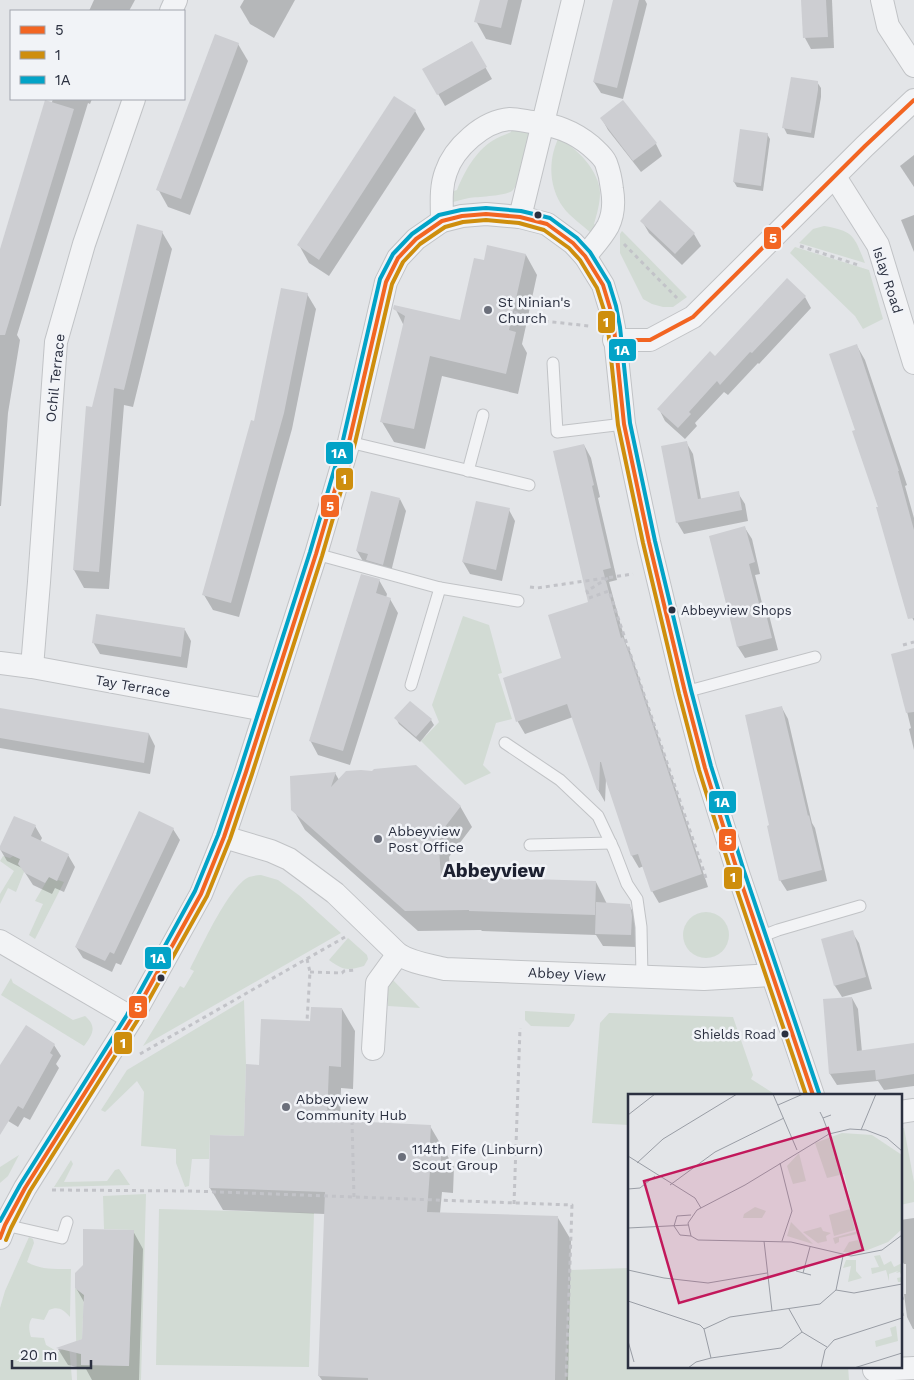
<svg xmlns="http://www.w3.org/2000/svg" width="914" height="1380" viewBox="0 0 914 1380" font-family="'Work Sans',sans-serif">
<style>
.green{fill:#d2dbd4}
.shadow{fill:#0003}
.building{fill:#cdced2}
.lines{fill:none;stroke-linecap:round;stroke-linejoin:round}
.service-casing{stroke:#c1c3c6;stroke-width:13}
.minor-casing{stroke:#c1c3c6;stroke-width:24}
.path{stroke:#c2c3c8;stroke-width:3;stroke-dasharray:4 4;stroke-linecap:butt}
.service{stroke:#f2f3f5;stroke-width:11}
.minor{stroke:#f2f3f5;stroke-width:22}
.bus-1-casing{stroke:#f1f3f7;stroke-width:8}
.bus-2-casing{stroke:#f1f3f7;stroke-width:8}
.bus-3-casing{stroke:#f1f3f7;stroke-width:8}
.bus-1{stroke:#f26522;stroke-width:4}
.bus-2{stroke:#ce8e0d;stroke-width:4}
.bus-3{stroke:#02a3c7;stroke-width:4}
.bus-dot{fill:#2b3040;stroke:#f1f3f7;stroke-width:2}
.poi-dot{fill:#6b6f7b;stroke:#f1f3f7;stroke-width:2}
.labels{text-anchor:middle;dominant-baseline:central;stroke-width:5;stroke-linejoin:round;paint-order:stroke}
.bus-label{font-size:13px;fill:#2b3040;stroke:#f1f3f7;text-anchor:start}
.street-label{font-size:14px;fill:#2b3040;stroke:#f1f3f7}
.poi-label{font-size:14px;fill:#2b3040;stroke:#f1f3f7;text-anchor:start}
.district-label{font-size:19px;font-weight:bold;fill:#1d2131;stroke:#f1f3f7}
.inset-road{fill:none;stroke:#999da5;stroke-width:1}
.view{fill:#c2185b;fill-opacity:0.15;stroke:#c2185b;stroke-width:2.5}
.inset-edge{fill:none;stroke:#2b3040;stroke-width:2.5}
.line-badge{stroke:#f1f3f7;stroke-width:2}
.badge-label{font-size:14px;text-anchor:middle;font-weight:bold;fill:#fff}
</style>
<rect width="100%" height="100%" fill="#e3e5e8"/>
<!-- green -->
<g class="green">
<path d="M511,126L526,130L529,135C527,146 520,185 512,191C505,196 478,197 469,198C463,199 458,201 453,202L451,200V192L457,190C464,172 476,151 492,141C498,137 505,135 511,132Z"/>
<path d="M558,139C576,146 600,172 600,193C600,203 597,214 594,224L599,227L592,234C583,225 570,217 563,207C549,187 548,161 558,139Z"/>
<path d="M824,226C854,231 854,236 865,263L799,243L813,229Z"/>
<path d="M622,231L687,297L673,307H663L652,304L643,299L620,253V234Z"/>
<path d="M795,247L869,270L883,319L863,329L855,316L790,253Z"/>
<path d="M463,616L489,625L502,673L498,674L512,719L496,723L483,765L491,773L465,785L421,741L439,722L432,705Z"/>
<path d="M3,856L10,858L13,856L20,859L26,867L16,892L8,888L0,904V894L14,871L0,861Z"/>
<path d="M261,875L278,880L300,896L341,933L143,1046L180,986L184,988L194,971L190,969C201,948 229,886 249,877C253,876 257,875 261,875Z"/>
<path d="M49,877L57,881L58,880L64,882L35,939L29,935L43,904L35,901Z"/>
<circle cx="706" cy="935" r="23"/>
<path d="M348,938L367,955L368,959L364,966C346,971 343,970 329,960Z"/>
<path d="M11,978L13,983L73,1020L85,1016C98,1027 92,1035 84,1046L1,995Z"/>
<path d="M391,978L420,1008L388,1006V990Z"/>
<path d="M244,1000L246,1064L244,1136L210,1135L209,1159H192L189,1186L185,1187L176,1163V1149L141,1146L144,1092L137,1081L105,1112L101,1110L127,1070Z"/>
<path d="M525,1011L575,1014L574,1020L569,1027L531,1026L525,1020Z"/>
<path d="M609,1013L733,1017L753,1075L751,1079L776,1095H629V1125L592,1123L600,1023Z"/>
<path d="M900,1128H904L914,1182V1202L900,1205Z"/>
<path d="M19,1155L8,1176L0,1183V1167Z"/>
<path d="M71,1160L73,1164L64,1182L107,1181L115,1170L119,1169L130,1185L54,1187Z"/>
<path d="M146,1194L141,1380H77L75,1288L84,1295L82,1339L77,1341V1353L81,1354V1364L129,1366L134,1230L104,1229L103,1196Z"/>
<path d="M159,1209L314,1213L309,1367L156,1365Z"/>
<path d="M29,1237L33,1239L34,1243L27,1262C41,1270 55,1269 71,1269L70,1317C63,1309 58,1306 49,1310L44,1320L32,1318C28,1323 29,1331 31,1337L44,1338L46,1345L58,1352L69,1345L72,1380H0V1308L5,1291Z"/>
<path d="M629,1268V1366H848L849,1380H566L570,1270Z"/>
</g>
<!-- shadow -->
<g class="shadow">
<path d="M94,0H135L129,11H89Z"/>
<path d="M244,0H295L274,38L250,24L240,7Z"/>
<path d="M481,0H522L511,45L486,39L476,21Z"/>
<path d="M614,0H645L647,4L623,99L601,93L594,82Z"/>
<path d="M803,0H832L834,48L811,49L805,38Z"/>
<path d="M471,42L492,79L445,106L424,69Z"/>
<path d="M238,44L248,61L190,215L168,207L158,189Z"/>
<path d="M817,82L821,88V97L814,138L787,134L784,128Z"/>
<path d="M53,99H92L90,104L88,103L17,335L20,340L8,413L1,506H0V253Z"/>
<path d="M415,111L425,129L329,276L309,263L299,245Z"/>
<path d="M602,119L656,144L662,156L641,172L608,130Z"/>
<path d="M767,134L770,139L763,191L737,187L734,182Z"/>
<path d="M914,155V187L900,166Z"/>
<path d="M660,202L694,234L701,246L682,265L649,233L642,221Z"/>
<path d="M914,215V252L901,220Z"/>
<path d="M162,232L172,249L133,407L124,405L109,589L84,588L74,570L87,407L93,408Z"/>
<path d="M526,255L537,275L522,344L527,353L518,394L442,376L425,449L394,442L382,422L404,326L395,308L461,321L485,261Z"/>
<path d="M307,294L316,309L292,429L239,617L213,610L204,595L255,423Z"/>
<path d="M805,297L811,308L759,364L758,363L728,395L724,392L695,423L697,426L685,439L665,421L659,409L715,357Z"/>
<path d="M857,346L865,360L907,485L905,486L914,518V621L906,607L879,508Z"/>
<path d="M686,442L693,454L701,499L738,493L745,504L748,521L684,534L677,522Z"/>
<path d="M584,445L591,458L600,497L598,498L617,580L609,582L626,644L630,651L637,672L708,887L659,903L652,891L644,866L639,868L632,856L606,779L605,802L598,790L573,717L525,734L518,722L504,679L563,659L589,603Z"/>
<path d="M400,499L406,511L390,576L364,563L357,551Z"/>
<path d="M509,510L515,521L502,581L470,574L463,562Z"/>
<path d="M745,528L752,539L760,574L755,575L762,603L769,615L778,650L745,658L738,647L710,537Z"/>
<path d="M379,580L387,594L386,598L390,599L398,613L350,765L318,755L310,740Z"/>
<path d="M185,630L191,641L187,668L100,654L93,642Z"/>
<path d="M914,650V750L909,729L911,728L893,655Z"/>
<path d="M782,708L788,719L812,823L815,828L827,881L787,891L780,880L770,826Z"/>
<path d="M0,709L149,734L155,746L150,774L0,748Z"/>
<path d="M396,718L431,720L434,725L420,742L399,724Z"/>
<path d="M335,773L339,780L460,806L472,827L449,857L451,878L596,882L607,904L629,905L636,917L637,947L603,946L596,935L482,931L481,930L418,931L305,830L293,809Z"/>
<path d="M35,826L42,838L40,842L68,855L75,867L64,892L55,888L52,894L33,885L22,868L7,861L0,849Z"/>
<path d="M173,829L180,840L121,965L116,963L112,972L83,958L76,947Z"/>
<path d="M852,932L859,943L872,989L842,997L835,986L823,940Z"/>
<path d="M852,998L858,1009L862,1052L914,1044V1086L884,1090L878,1081L837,1085L830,1074Z"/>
<path d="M342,1009L355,1031L353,1089L341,1088L340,1122L430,1126L454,1167L453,1193L442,1192L440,1213L558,1218L571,1240L568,1380H322L319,1376L325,1214L223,1210L210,1188L246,1137L261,1066L312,1022Z"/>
<path d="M54,1045L61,1056L56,1064L59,1068L30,1120L24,1117L18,1127L0,1116V1068Z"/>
<path d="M914,1218V1329H913L907,1317L904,1294H906V1264H904L900,1258V1220Z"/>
<path d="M133,1231L143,1249L139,1380H92L86,1369L68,1365L58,1349L83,1340L84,1302L76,1288Z"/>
</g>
<!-- building -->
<g class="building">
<path d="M480,0H508L501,28L474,22Z"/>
<path d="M613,0H639L617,88L593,82Z"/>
<path d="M801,0H826L828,37L803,38Z"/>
<path d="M215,34L239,43L181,199L156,190Z"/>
<path d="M472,41L487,67L437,95L422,69Z"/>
<path d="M791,77L818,81V90L811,133L782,128Z"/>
<path d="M394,96L416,110L319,260L297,245Z"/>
<path d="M45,100L74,109L5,335H0V249Z"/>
<path d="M623,100L657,143L633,161L600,118Z"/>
<path d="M740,129L768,133L761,186L733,182Z"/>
<path d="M660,200L695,233L675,254L640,221Z"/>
<path d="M137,224L163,231L124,390L114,388L99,572L73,570L86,406L92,407Z"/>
<path d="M487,245L526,254L509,330L516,332L506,374L430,356L414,429L380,422L405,316L393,309L394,305L460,320L474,258L484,260Z"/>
<path d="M787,278L806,296L752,353L750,352L720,385L717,381L689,412L691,414L678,428L657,409L710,351L715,356Z"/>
<path d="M281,288L308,293L284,413L231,603L202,595L251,420L254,421Z"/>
<path d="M857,344L899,471H898L914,530V618L908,619L876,507H878L852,431L855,430L829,354Z"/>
<path d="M687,441L698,499L739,491L742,510L676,523L661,446Z"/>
<path d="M584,444L594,485L592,486L611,568L603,570L621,638L623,637L631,659L702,874L651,892L638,854L631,856L606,781L601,762H600L599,790H597L567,704L516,722L503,678L561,658L548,615L588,602L553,451Z"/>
<path d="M371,491L400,498L383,565L366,560L368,554L356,551Z"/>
<path d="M476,501L510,508L496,570L462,562Z"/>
<path d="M745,526L755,562L749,564L759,603L763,602L772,638L737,647L709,536Z"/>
<path d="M361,574L380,579L376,593L391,598L343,751L309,741Z"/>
<path d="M96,614L185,628L181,657L92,643Z"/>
<path d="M914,648V712L906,713L891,654Z"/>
<path d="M410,701L432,719L416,737L394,718Z"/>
<path d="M782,706L808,816L809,815L822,870L779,881L767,826L769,825L745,715Z"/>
<path d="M0,708L149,733L144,763L0,738Z"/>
<path d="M416,765L461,806L438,836L441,876L596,881L595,915L469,911V910L405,911L291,810L290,776L336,772L331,787L346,771L361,770L372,771L374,769Z"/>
<path d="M139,811L174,828L114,954L110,952L105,961L75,947Z"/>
<path d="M14,816L36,825L31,836L69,854L57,881L49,877L45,883L25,873L18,864L20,859L0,850V846Z"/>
<path d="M596,902L630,904L632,916L631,935L595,934Z"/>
<path d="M853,930L866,977L834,986L821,939Z"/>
<path d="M852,997L857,1051L914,1043V1074L876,1080L875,1070L829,1074L823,999Z"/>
<path d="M311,1007L342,1008L341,1067L329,1066L327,1120L431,1125L430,1143L442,1144L440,1171L430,1170L427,1212L558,1216L555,1380H368V1378L318,1376L325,1192L209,1188L210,1135L244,1136L246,1064L259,1065L261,1019L310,1021Z"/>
<path d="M26,1025L55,1044L50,1053L53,1055L23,1109L18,1106L0,1135V1065Z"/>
<path d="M83,1229L134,1230L129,1366L81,1365V1354L56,1348L82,1339L84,1295L75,1288V1273L83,1265Z"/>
</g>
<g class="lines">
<defs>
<g id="service">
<path d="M553,363L557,432L624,424"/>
<path d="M349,442L529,485"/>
<path d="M468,471L483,415"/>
<path d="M316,554L440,588L518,601"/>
<path d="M411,685L440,588"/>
<path d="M685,692L815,657"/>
<path d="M505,743L560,780L598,816L614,850L627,884L637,899L641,927L642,977"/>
<path d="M530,845L611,843"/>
<path d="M760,937L778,930L860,906"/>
<path d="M5,1225L62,1238L67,1222"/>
</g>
<g id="minor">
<path d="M882,0L888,26L914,66"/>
<path d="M171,11L176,0"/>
<path d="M835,177L878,245L914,363"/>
<path d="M520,217L573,0"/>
<path d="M442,221C442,205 440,188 446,172C454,148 483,121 510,119C517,119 525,121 532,122C555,125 573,131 591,146C596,151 603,156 606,163C609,171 611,180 612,189C614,201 614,214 608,226C602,237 593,247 585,256"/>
<path d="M614,340H650L693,317L865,146L914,100"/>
<path d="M0,663L32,667L265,710"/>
<path d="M32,667L39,582L56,342L84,244L134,99"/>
<path d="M224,837L271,851L289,859L335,893L398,954C412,963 429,965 445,969L704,979L772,975"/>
<path d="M0,941L132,1018"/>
<path d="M373,1049L377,983L398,954"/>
<path d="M900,1112L914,1110"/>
<path d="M0,1238L5,1225L25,1188L132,1018L201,894L224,837L246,772L316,554L349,442L386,282L398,258L416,239L442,221L462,216L486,214L520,217L547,224L573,243L585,256L603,285L610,308L614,328L624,424L649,542L685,692L705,768L738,873L813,1095"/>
<path d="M874,1370L914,1368"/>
</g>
</defs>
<!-- service casing -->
<use href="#service" class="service-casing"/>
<!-- minor casing -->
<use href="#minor" class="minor-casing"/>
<!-- path -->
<g class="path">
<path d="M624,244L677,298"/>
<path d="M800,246L858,265"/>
<path d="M514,312L535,320L589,326"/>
<path d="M608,578L587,591L589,598L609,591L706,878"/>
<path d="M530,587L537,588L633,574"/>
<path d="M903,645L914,642"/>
<path d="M307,959L310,972L307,1021"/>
<path d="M310,972L342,973L344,971L357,970"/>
<path d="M140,1054L345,937"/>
<path d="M352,1121L354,1198"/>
<path d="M52,1190L192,1191L572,1205L566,1380"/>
<path d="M514,1204L520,1028"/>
<path d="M900,1299L904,1298"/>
<path d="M900,1315L905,1314"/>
</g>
<!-- service -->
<use href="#service" class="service"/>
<!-- minor -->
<use href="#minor" class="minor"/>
<defs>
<g id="bus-1">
<path d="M614,340H650L693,317L865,146L914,100"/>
<path d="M0,1238L5,1225L25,1188L132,1018L201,894L224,837L246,772L316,554L349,442L386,282L398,258L416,239L442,221L462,216L486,214L520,217L547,224L573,243L585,256L603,285L610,308L614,328L624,424L649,542L685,692L705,768L738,873L813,1095"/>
</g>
<path id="bus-2" d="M6,1240L11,1228L30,1191L137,1021L207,896L230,839L252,774L322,556L355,443L392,284L403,262L420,244L445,227L463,222L486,220L519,223L544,230L569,248L580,260L597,288L604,310L608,329L618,425L643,543L679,694L699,770L732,875L806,1095"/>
<path id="bus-3" d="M0,1221L20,1185L127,1015L195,891L218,835L240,770L310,552L343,440L380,279L393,254L412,234L439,215L461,210L486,208L521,211L550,218L577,238L590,252L609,283L616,306L620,327L630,423L655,541L691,690L711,766L744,871L819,1093"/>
</defs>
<!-- bus-1 casing -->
<use href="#bus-1" class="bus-1-casing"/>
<!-- bus-2 casing -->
<use href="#bus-2" class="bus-2-casing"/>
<!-- bus-3 casing -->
<use href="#bus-3" class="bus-3-casing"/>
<!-- bus-1 -->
<use href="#bus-1" class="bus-1"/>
<!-- bus-2 -->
<use href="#bus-2" class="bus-2"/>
<!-- bus-3 -->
<use href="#bus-3" class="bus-3"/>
</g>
<!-- markers -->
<g class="bus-dot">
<circle cx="538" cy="215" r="4.5"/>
<circle cx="672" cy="610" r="4.5"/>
<circle cx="161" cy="978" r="4.5"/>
<circle cx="785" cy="1034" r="4.5"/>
</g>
<g class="poi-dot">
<circle cx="488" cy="310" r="5"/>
<circle cx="378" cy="839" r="5"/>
<circle cx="286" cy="1107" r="5"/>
<circle cx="402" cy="1157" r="5"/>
</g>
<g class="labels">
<!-- bus labels -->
<g class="bus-label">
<text x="681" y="610">Abbeyview Shops</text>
<text x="776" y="1034" text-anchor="end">Shields Road</text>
</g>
<!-- street labels -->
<g class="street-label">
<text transform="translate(888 280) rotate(72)">Islay Road</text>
<text transform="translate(55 378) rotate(-84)">Ochil Terrace</text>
<text transform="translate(133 686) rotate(10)">Tay Terrace</text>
<text transform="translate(567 974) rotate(3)">Abbey View</text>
</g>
<!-- poi labels -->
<g class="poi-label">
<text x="498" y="302">St Ninian's<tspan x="498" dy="16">Church</tspan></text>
<text x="388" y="831">Abbeyview<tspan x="388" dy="16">Post Office</tspan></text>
<text x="296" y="1099">Abbeyview<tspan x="296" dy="16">Community Hub</tspan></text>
<text x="412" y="1149">114th Fife (Linburn)<tspan x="412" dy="16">Scout Group</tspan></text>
</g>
<!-- district labels -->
<g class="district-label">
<text x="494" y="870">Abbeyview</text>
</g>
</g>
<!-- overview -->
<g transform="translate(628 1094)">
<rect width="274" height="274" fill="#e3e5e8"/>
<path d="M214,39L244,41L274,61V135L260,148L232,159L215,158L221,148L230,146L229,140L211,144V148L207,150L205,144L230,137L216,80L199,84L187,49ZM171,59L178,87L165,90L159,72ZM127,113L138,117L134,124H115L116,120ZM222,115L227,136L206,142L201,121ZM163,128L185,150L159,142ZM193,133L195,137L203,139L198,142L199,147L190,149L195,153L175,138ZM252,161L256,171L263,167L266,173L274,169V188H270L269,184L274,183L272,178L268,179L270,177L261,180V187L258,176L244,180L243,174L251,173L246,162ZM218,166H228V177L234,184L220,188L223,172L215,174ZM268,232L270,247L248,253L247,247L264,242L262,234Z" fill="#d2dbd4"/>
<path class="inset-road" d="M145,0L169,56M150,11L175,0M192,18L195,24L203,21M0,21L27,0M195,24L201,40M233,36L248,0M274,57L259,44L238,36L222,35L201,40L117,91L69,116L60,129L63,142L70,146L163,148L223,162L254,156L274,141M0,62L67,104L73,114M9,69L35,45L109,0M152,69L164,117L154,147M42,91L87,58L156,24M0,95L12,94L27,82M63,121L49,122L46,132L52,141L63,142M0,134L60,131M136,147L144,217M0,176L36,184L80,189L139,179M168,177L183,181M175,179L182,153M208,196L226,199L274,190M0,207L72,231L76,235L83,264M161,215L174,238L199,253M76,235L102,223L192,210L208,196L215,162M0,247L6,268M60,274L68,268L83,264L153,254L174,238M193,274L197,256L206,246L274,224M226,274L274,259"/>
<path class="view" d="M200,34L235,156L51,209L16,87Z"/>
<rect width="274" height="274" class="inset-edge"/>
</g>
<g class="line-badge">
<rect x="763" y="226" width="19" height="24" rx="5" fill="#f26522"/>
<rect x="597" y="310" width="19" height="24" rx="5" fill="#ce8e0d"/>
<rect x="608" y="338" width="29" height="24" rx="5" fill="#02a3c7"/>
<rect x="325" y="441" width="29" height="24" rx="5" fill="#02a3c7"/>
<rect x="335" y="467" width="19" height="24" rx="5" fill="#ce8e0d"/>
<rect x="320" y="494" width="20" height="24" rx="5" fill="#f26522"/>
<rect x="708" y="790" width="29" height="24" rx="5" fill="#02a3c7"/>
<rect x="718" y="828" width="19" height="24" rx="5" fill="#f26522"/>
<rect x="723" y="866" width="20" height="24" rx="5" fill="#ce8e0d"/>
<rect x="144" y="946" width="28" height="24" rx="5" fill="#02a3c7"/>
<rect x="128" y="995" width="20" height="24" rx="5" fill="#f26522"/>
<rect x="113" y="1031" width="20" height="24" rx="5" fill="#ce8e0d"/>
</g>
<g class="badge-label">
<text x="773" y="243">5</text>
<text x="606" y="327">1</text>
<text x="622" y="355">1A</text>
<text x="339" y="458">1A</text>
<text x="344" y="484">1</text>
<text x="330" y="511">5</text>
<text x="722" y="807">1A</text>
<text x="728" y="845">5</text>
<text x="733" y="882">1</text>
<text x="158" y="963">1A</text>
<text x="138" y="1012">5</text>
<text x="123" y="1048">1</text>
</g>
<!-- legend -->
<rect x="10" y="10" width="175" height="90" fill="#f1f3f7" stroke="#a2a5ae"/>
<rect x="20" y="26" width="25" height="8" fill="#f26522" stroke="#a2a5ae"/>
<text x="55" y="35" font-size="15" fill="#2b3040">5</text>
<rect x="20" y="51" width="25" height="8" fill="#ce8e0d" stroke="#a2a5ae"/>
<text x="55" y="60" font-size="15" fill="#2b3040">1</text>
<rect x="20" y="76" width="25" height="8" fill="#02a3c7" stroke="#a2a5ae"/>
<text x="55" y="85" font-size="15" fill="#2b3040">1A</text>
<!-- scale -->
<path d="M12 1360v8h79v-8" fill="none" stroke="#2b3040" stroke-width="2.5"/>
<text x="20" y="1360" font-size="15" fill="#2b3040" stroke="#f1f3f7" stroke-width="4" paint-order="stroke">20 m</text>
</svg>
